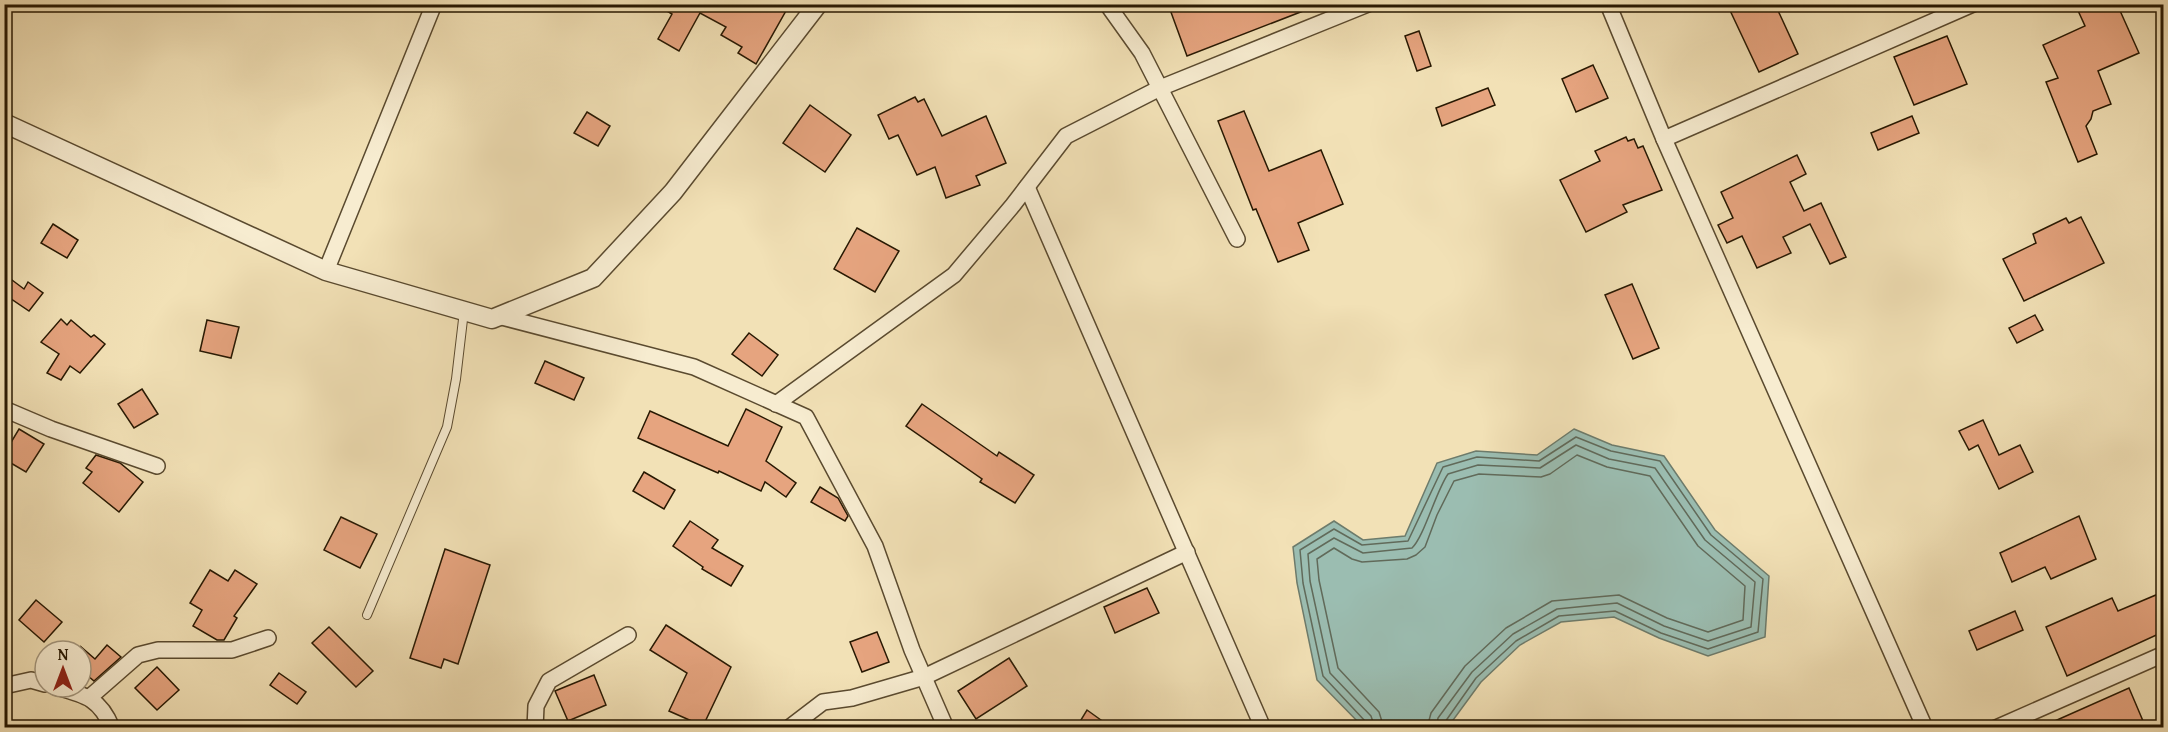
<svg xmlns="http://www.w3.org/2000/svg" width="2168" height="732" viewBox="0 0 2168 732" font-family="'Gentium Book Plus',serif">
<style>
.water{fill:#9bbdb1;stroke:#6d7b6b;stroke-width:1.5}
.lines{fill:none;stroke-linecap:round;stroke-linejoin:round}
.shore{stroke:#616a5a;stroke-width:1.5}
.building{fill:#e6a47f;stroke:#271802;stroke-width:1.5}
.service-casing{stroke:#5a4a2f;stroke-width:10}
.minor-casing{stroke:#5a4a2f;stroke-width:18}
.tertiary-casing{stroke:#5a4a2f;stroke-width:21}
.service{stroke:#f7ecd0;stroke-width:8}
.minor{stroke:#f7ecd0;stroke-width:15}
.tertiary{stroke:#f7ecd0;stroke-width:18}
</style>
<rect width="100%" height="100%" fill="#f2e1b6"/>
<filter id="stains"><feTurbulence type="fractalNoise" baseFrequency=".00333" numOctaves="4"/><feColorMatrix values="0 0 0 0 .2 0 0 0 0 .09 0 0 0 0 .02 0 0 0 .5 -.17"/></filter>
<radialGradient id="worn" r=".72"><stop offset=".6" stop-color="#630" stop-opacity="0"/><stop offset="1" stop-color="#630" stop-opacity=".3"/></radialGradient>
<!-- water -->
<path class="water" d="M1574,429L1612,445L1664,456L1715,530L1769,576L1765,637L1708,656L1659,638L1614,617L1561,622L1520,645L1481,682L1448,727H1363L1317,680L1297,583L1293,547L1334,521L1363,540L1405,536L1437,463L1476,451L1537,455Z"/>
<g class="lines">
<!-- shore -->
<g class="shore">
<path d="M1367,728L1365,721L1323,676L1303,583L1300,550L1334,529L1362,545L1408,541L1443,467L1477,457L1539,461L1576,437L1611,451L1660,461L1711,535L1763,579L1758,632L1708,649L1661,633L1615,611L1559,616L1516,641L1476,678L1445,722L1444,728"/>
<path d="M1375,728L1371,716L1330,673L1310,581L1308,554L1334,538L1363,553L1412,548C1424,537 1436,491 1448,474L1478,465L1540,468L1576,445L1609,459L1655,468L1705,540L1755,582L1751,627L1708,641L1664,626L1617,603L1557,609L1513,634L1472,672L1438,718L1436,728"/>
<path d="M1384,728L1379,712L1338,668L1319,580L1317,559L1334,548L1352,559L1362,562L1407,559L1416,555L1425,547L1437,515L1454,481L1479,474L1541,477L1550,474L1577,455L1607,467L1650,476L1698,546L1745,586L1743,620L1708,632L1667,618L1619,595L1552,601L1506,628L1465,666L1431,713L1427,728"/>
</g>
</g>
<!-- building -->
<g class="building">
<path d="M655,4H779L787,9L756,64L738,53L742,47L721,35L726,27L700,13L679,51L658,39L672,14Z"/>
<path d="M1168,4H1315L1316,6L1187,56Z"/>
<path d="M1727,4H1775L1798,54L1759,72Z"/>
<path d="M2075,4H2117L2139,53L2098,71L2111,104L2093,111L2091,119L2086,126L2097,154L2078,162L2046,82L2058,78L2043,45L2085,26Z"/>
<path d="M1419,31L1431,66L1417,71L1405,36Z"/>
<path d="M1947,36L1967,84L1914,105L1894,57Z"/>
<path d="M1593,65L1608,98L1576,112L1562,79Z"/>
<path d="M1488,88L1495,105L1442,126L1436,108Z"/>
<path d="M915,97L918,102L924,99L942,136L986,116L1006,163L976,176L980,185L946,198L935,167L917,175L898,135L889,139L878,115Z"/>
<path d="M810,105L851,135L825,172L783,143Z"/>
<path d="M1244,111L1269,171L1321,150L1343,204L1298,223L1309,250L1278,262L1256,209L1253,210L1218,121Z"/>
<path d="M587,112L610,126L598,146L574,133Z"/>
<path d="M1912,116L1919,133L1878,150L1871,133Z"/>
<path d="M1626,137L1628,141L1634,139L1638,148L1643,146L1662,190L1623,205L1627,212L1586,232L1560,180L1600,161L1595,151Z"/>
<path d="M1797,155L1806,174L1790,182L1804,211L1821,203L1846,257L1830,264L1810,224L1783,237L1791,253L1757,268L1742,236L1727,243L1718,225L1733,218L1721,192Z"/>
<path d="M2081,217L2104,263L2024,301L2003,259L2036,243L2033,234L2066,218L2069,223Z"/>
<path d="M53,224L78,240L67,258L41,243Z"/>
<path d="M857,228L899,251L875,292L834,269Z"/>
<path d="M4,274L24,289L28,282L43,293L29,311L4,294Z"/>
<path d="M1632,284L1659,348L1633,359L1605,295Z"/>
<path d="M2035,315L2043,330L2017,343L2009,328Z"/>
<path d="M61,319L67,325L71,320L91,337L94,335L105,344L80,373L70,366L61,380L47,373L59,354L41,342Z"/>
<path d="M207,320L239,327L231,358L200,351Z"/>
<path d="M749,333L778,355L762,376L732,354Z"/>
<path d="M545,361L584,378L574,400L535,383Z"/>
<path d="M142,389L158,414L134,428L118,404Z"/>
<path d="M922,404L997,456L999,452L1034,475L1015,503L980,482L982,479L906,426Z"/>
<path d="M746,409L782,427L766,461L796,483L786,497L765,482L761,491L719,471L718,473L638,438L650,411L728,446Z"/>
<path d="M1983,420L1999,455L2020,445L2033,472L1999,489L1978,445L1969,450L1959,431Z"/>
<path d="M19,429L44,444L26,472L4,459V454Z"/>
<path d="M96,455L120,463L143,482L119,512L83,483L92,472L86,468Z"/>
<path d="M644,472L675,490L664,509L633,491Z"/>
<path d="M820,487L838,498L848,516L845,521L811,502Z"/>
<path d="M2079,516L2096,559L2051,579L2045,567L2012,582L2000,553Z"/>
<path d="M341,517L377,534L360,568L324,550Z"/>
<path d="M690,521L718,540L712,548L743,566L731,586L702,569L703,567L673,546Z"/>
<path d="M445,549L490,565L458,664L444,659L441,668L410,658Z"/>
<path d="M210,570L228,581L235,570L257,584L234,616L237,618L224,640H217L193,626L202,610L190,603Z"/>
<path d="M1147,588L1159,613L1115,633L1104,607Z"/>
<path d="M2163,592V632L2067,676L2046,627L2112,598L2118,611Z"/>
<path d="M36,600L62,622L44,642L19,620Z"/>
<path d="M2015,611L2023,630L1977,650L1969,631Z"/>
<path d="M666,625L731,667L703,726L669,711L687,673L650,650Z"/>
<path d="M329,627L373,671L356,687L312,643Z"/>
<path d="M877,632L889,662L862,672L850,642Z"/>
<path d="M107,645L121,657L94,681L81,670V647L95,659Z"/>
<path d="M1009,658L1027,686L976,719L958,691Z"/>
<path d="M157,667L179,690L157,710L135,688Z"/>
<path d="M279,673L306,692L297,704L270,685Z"/>
<path d="M594,675L606,705L568,721L555,691Z"/>
<path d="M2129,688L2146,728H2039Z"/>
<path d="M1087,710L1112,728H1076Z"/>
</g>
<g class="lines">
<defs>
<path id="service" d="M367,615L447,427L456,379L464,311"/>
<g id="minor">
<path d="M1107,4L1142,53L1237,239"/>
<path d="M1608,4L1664,139L1925,728"/>
<path d="M1664,139L1973,4"/>
<path d="M1027,187L1263,728"/>
<path d="M326,271L434,4"/>
<path d="M498,316L694,367L806,417L875,546L912,650L946,728"/>
<path d="M776,404L954,275L1013,205L1066,136L1160,88L1368,4"/>
<path d="M4,409L51,429L157,466"/>
<path d="M4,686L31,680L45,684"/>
<path d="M56,687C85,695 100,698 112,728"/>
<path d="M90,697L138,655L158,650H232L268,638"/>
<path d="M535,728L536,706L549,681L628,635"/>
<path d="M789,728L823,702L852,698L924,677L1187,552"/>
<path d="M1996,728L2164,654"/>
</g>
<path id="tertiary" d="M4,123L326,271L492,319L593,278L673,192L818,4"/>
</defs>
<!-- service casing -->
<use href="#service" class="service-casing"/>
<!-- minor casing -->
<use href="#minor" class="minor-casing"/>
<!-- tertiary casing -->
<use href="#tertiary" class="tertiary-casing"/>
<!-- service -->
<use href="#service" class="service"/>
<!-- minor -->
<use href="#minor" class="minor"/>
<!-- tertiary -->
<use href="#tertiary" class="tertiary"/>
</g>
<!-- margin -->
<rect width="2168" height="732" fill="none" stroke="#f2e1b6" stroke-width="24"/>
<rect x="6" y="6" width="2156" height="720" fill="none" stroke="#271802" stroke-width="3"/>
<rect x="12" y="12" width="2144" height="708" fill="none" stroke="#271802" stroke-width="1.5"/>
<!-- north arrow -->
<g transform="translate(63 669)"><circle r="28" fill="#f7ecd0" stroke="#a4977e" stroke-width="1.5"/>
<path d="M0-4.5L10 22L0 15L-10 22Z" fill="#8f2418"/>
<text y="-9" font-size="16" font-weight="bold" text-anchor="middle" fill="#271802">N</text>
</g>
<rect width="100%" height="100%" filter="url(#stains)"/>
<rect width="100%" height="100%" fill="url(#worn)"/>
</svg>
